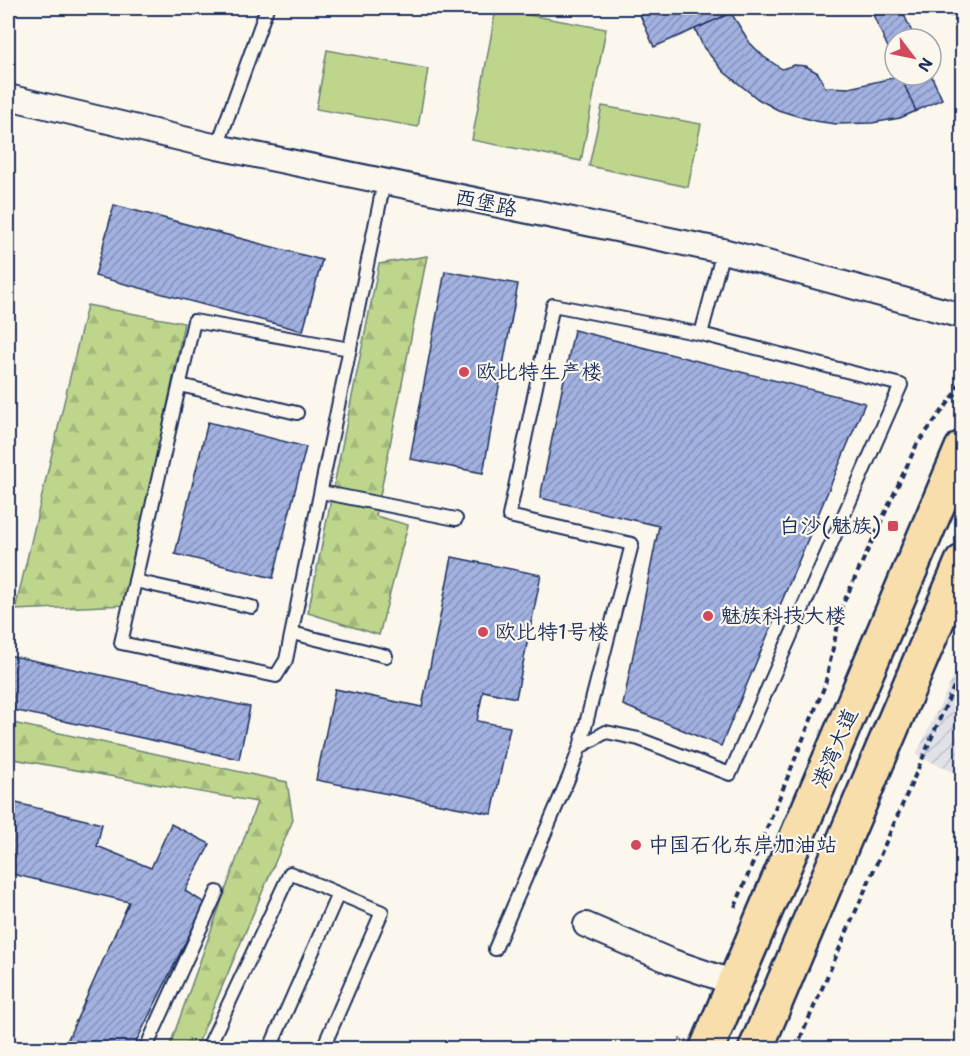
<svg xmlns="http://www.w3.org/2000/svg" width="970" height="1056" viewBox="0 0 970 1056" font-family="'Shantell Sans','LXGW WenKai TC',sans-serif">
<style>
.industrial{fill:url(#industrial-furrows)}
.forest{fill:url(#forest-firs);stroke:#6c8275;stroke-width:1.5}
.pitch{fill:#bed68c;stroke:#6c8275;stroke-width:1.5}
.building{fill:url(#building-hatch);stroke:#1b2f5e;stroke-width:1.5}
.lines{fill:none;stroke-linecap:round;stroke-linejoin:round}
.service-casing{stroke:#1b2f5e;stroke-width:16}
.minor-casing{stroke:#1b2f5e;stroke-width:28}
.trunk-casing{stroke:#1b2f5e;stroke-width:38}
.path{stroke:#1b2f5e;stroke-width:4;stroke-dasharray:6 4.5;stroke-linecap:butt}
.service{stroke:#fbf7ec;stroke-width:12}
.minor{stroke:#fbf7ec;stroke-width:24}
.trunk{stroke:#f8deab;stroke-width:33}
.poi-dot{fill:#d1495b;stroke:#fbf7ec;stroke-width:2}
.labels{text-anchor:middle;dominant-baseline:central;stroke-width:4.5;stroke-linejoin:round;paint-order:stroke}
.street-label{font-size:21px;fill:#1b2f5e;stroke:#fbf7ec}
.poi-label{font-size:21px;fill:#1b2f5e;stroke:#fbf7ec;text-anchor:start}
</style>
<defs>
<pattern id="industrial-furrows" width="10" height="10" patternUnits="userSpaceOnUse" patternTransform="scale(1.5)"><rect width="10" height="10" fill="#e0e2e8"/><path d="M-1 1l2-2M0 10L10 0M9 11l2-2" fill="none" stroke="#c0c2c9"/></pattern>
<pattern id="forest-firs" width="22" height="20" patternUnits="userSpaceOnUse" patternTransform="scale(1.5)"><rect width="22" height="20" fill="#bed68c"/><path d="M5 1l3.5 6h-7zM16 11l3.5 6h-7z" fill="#a3b87b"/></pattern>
<pattern id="building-hatch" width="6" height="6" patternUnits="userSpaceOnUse" patternTransform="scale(1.5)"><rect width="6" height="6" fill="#a2b1e0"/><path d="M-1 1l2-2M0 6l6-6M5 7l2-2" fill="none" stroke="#8390b9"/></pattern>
</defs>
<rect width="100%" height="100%" fill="#fbf7ec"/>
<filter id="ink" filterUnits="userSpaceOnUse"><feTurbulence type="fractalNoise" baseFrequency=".0167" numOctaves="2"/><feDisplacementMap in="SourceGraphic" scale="12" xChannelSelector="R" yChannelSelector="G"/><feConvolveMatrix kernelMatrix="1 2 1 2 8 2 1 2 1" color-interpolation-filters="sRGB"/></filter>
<g filter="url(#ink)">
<!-- industrial -->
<path class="industrial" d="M962,659V776L916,755Z"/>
<!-- forest -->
<g class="forest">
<path d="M427,256L376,516L408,525L379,635L308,613L379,264Z"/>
<path d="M87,305L184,323L127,605L15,610Z"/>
<path d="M8,722L287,782L293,820L196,1048H169L257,802L8,758Z"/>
</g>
<!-- pitch -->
<g class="pitch">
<path d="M496,9L606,29L581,161L472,140Z"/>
<path d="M327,50L428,69L418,127L316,109Z"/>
<path d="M602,106L701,124L688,187L589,166Z"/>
</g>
<!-- building -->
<g class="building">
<path d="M637,8H743L654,47Z"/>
<path d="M870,8H901L915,39H895V63Z"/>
<path d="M934,8H962V16H951L939,12Z"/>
<path d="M731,13L750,43L764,57L782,69L794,65L806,66L818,73L825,87L849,88L901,76L916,111L900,118L872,123L836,124L815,121L794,115L778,110L758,99L724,72L704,48L695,29Z"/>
<path d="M900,75H931L942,99L916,111Z"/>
<path d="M114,205L322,260L303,331L95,276Z"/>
<path d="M445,271L518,284L483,473L410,459Z"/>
<path d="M574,330L865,403L721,746L623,705L659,526L540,498Z"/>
<path d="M208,422L306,447L273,578L175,554Z"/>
<path d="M452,557L541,575L516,698L483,691L477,721L510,727L492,814L316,780L335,689L422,707Z"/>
<path d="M8,655L250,707L239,759L8,709Z"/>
<path d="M8,801L102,824L97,846L151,868L171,824L210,844L185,891L205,903L133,1048H64L129,902L8,873Z"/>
</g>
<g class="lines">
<defs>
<g id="service">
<path d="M217,147L267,8"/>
<path d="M350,349L194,321L121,643L276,676L286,660L384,182"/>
<path d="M180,385L297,413"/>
<path d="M321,492L456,519"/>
<path d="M135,581L252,607"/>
<path d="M292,633L386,656"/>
<path d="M580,747L632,544L509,516L553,305L701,334"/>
<path d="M495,949L569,777L580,747L606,732L639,739L730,774L901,385L701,334L723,251"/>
<path d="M146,1048L217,892"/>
<path d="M208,1048L290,873L382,912L323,1048"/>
<path d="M270,1048L338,894"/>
</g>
<g id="minor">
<path d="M8,97L217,147L723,251L962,316"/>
<path d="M586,925L670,961L735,983"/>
</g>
<g id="trunk">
<path d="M707,1048L962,448"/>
<path d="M756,1048L962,562"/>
</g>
</defs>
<!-- service casing -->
<use href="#service" class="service-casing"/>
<!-- minor casing -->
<use href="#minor" class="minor-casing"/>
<!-- trunk casing -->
<use href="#trunk" class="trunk-casing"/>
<!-- path -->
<g class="path">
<path d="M735,907L825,685L842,606L917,444L955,394L962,375"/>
<path d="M675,1048L680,1038"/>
<path d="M796,1048L962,668"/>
</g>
<!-- service -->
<use href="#service" class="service"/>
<!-- minor -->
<use href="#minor" class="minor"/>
<!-- trunk -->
<use href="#trunk" class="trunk"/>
</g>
</g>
<!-- markers -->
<g class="poi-dot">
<circle cx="464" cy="372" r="6"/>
<rect x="887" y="520" width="12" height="12" rx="3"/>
<circle cx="708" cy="616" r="6"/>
<circle cx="483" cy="632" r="6"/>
<circle cx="636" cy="845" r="6"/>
</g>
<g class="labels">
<!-- street labels -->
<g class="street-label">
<text transform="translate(486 203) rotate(12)">西堡路</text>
<text transform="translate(835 748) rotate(-67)">港湾大道</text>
</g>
<!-- poi labels -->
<g class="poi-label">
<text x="476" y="372">欧比特生产楼</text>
<text x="881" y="526" text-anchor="end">白沙(魅族)</text>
<text x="720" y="616">魅族科技大楼</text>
<text x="495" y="632">欧比特1号楼</text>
<text x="648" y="845">中国石化东岸加油站</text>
</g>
</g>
<!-- margin -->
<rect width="970" height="1056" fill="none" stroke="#fbf7ec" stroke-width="30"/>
<rect x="15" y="15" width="940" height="1026" fill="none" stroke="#1b2f5e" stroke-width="2" filter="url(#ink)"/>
<!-- north arrow -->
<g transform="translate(913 57) rotate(122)"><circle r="28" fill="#fbf7ec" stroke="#a1a7b3" stroke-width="1.5"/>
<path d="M0-4.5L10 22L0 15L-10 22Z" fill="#d1495b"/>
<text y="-9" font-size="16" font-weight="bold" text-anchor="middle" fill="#1b2f5e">N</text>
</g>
</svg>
